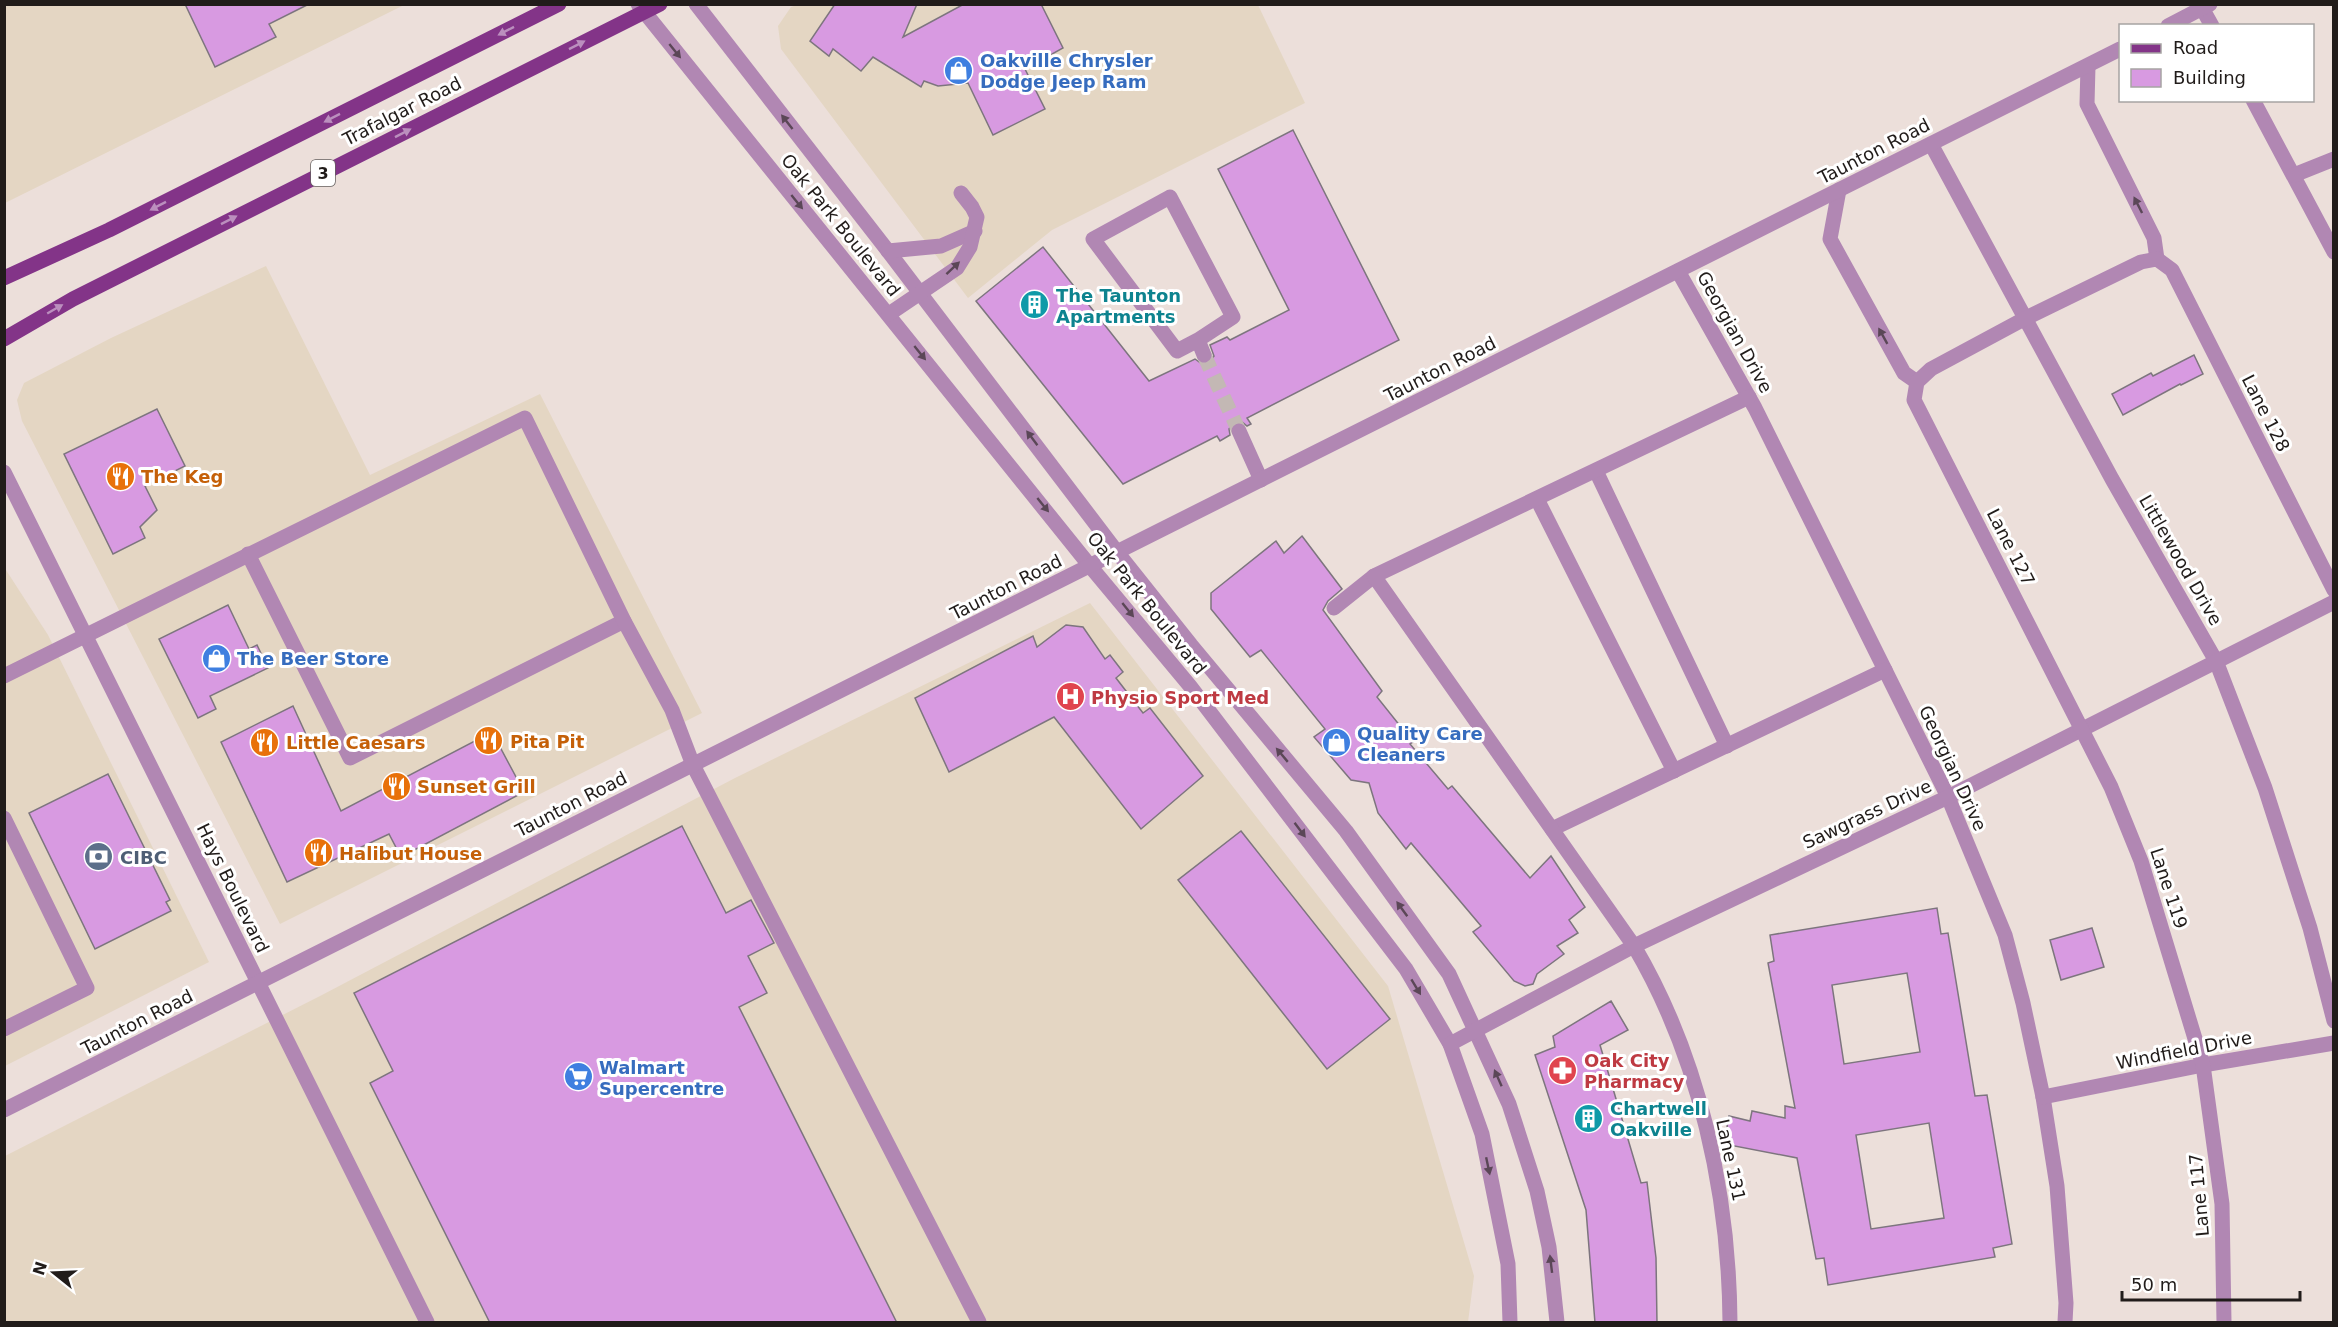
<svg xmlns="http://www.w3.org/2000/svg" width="2338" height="1327" viewBox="0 0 2338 1327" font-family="'DejaVu Sans',sans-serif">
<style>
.commercial{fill:#e4d6c3}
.building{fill:#d89ae1;stroke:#7d757e;stroke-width:1.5;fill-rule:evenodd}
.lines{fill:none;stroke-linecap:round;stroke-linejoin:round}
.minor-tunnel{stroke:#c3b8b4;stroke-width:15;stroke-dasharray:15 8;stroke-linecap:butt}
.minor{stroke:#b187b3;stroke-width:15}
.major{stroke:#833488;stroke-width:15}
.oneway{fill:#bb8fbe}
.oneway2{fill:#5b4757}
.labels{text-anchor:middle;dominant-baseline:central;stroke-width:6;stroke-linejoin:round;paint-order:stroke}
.shield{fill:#fff;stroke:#64605f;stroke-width:1.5}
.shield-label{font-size:16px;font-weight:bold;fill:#211c1a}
.shop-label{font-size:18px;font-weight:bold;fill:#366cbe;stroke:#fff;text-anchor:start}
.street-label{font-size:18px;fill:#211c1a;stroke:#fff}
.culture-label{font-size:18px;font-weight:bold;fill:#0d838f;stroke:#fff;text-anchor:start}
.food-label{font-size:18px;font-weight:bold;fill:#c56008;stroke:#fff;text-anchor:start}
.health-label{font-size:18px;font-weight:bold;fill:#be3a42;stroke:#fff;text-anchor:start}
.service-label{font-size:18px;font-weight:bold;fill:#4e5e75;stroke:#fff;text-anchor:start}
</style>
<rect width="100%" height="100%" fill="#ecdfda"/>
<!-- commercial -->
<g class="commercial">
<path d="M5,5H404L5,203Z"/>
<path d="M797,5H1258L1305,103L1052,230L968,298L781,49L778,26L791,7Z"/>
<path d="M266,266L370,475L540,394L702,713L280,924L22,421L17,400L24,383L111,338Z"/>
<path d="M4,567L48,635L209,962L5,1066Z"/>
<path d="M1090,603L1388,986L1474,1276L1468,1322H5V1156L322,995L735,778Z"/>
</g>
<!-- building -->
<g class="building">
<path d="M185,4H309L269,24L276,37L215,67Z"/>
<path d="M835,4H917L903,37L964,4H1041L1063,48L1025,69L1045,109L993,135L968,83L938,86L924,81L921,87L873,57L861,71L833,49L829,56L810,41Z"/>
<path d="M1293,130L1399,340L1247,418L1251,424L1247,426L1241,421L1234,422L1229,429L1230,435L1220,441L1217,436L1123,484L976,301L1043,247L1149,381L1195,359L1202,364H1208L1214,356L1210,345L1227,337L1230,340L1289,310L1218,169Z"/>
<path d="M2194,355L2203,374L2181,385L2180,384L2123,415L2112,394L2151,373L2153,376Z"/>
<path d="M157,409L185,466L145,486L157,510L140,527L145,538L113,554L64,454Z"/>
<path d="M1302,536L1342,589L1328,601L1323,610L1382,691L1377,697L1413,742L1410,744L1448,789L1452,786L1530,878L1551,856L1585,907L1569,920L1578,933L1557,946L1564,954L1537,974L1533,984L1525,986L1514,981L1473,932L1481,926L1411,843L1406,849L1378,813L1369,783L1351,780L1314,737L1325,729L1261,650L1250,657L1211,609V593L1276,541L1284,553Z"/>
<path d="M228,605L249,649L257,645L268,668L210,696L216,709L198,718L159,639Z"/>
<path d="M1066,625L1083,627L1105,659L1110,655L1123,672L1116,678L1143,713L1150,708L1203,776L1141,829L1054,717L949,772L915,698L1033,636L1037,647Z"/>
<path d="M293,706L341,811L492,732L524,792L401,857L389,834L287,882L221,742Z"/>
<path d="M108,774L170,900L166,902L171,911L95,949L29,813Z"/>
<path d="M682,826L726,913L751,900L774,943L748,956L767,993L739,1007L897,1323H490L370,1083L393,1071L354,993Z"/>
<path d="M1241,831L1390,1019L1327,1069L1178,880Z"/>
<path d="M1937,908L1941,934L1948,933L1975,1096L1987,1095L2012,1244L1993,1248L1995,1257L1828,1285L1824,1258L1816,1259L1797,1158L1724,1144L1729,1116L1750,1121L1752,1111L1785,1118V1106L1795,1108L1768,963L1774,961L1770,935ZM1907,973L1920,1052L1844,1064L1832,985ZM1929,1123L1944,1218L1871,1229L1856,1135Z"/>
<path d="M2092,928L2104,967L2061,980L2050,940Z"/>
<path d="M1611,1001L1628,1030L1600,1045L1641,1183L1647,1182L1656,1258L1657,1323H1595L1586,1210L1535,1055L1555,1047L1553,1036Z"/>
</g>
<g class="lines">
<!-- minor-tunnel -->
<path class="minor-tunnel" d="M1204,355L1239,431"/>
<!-- minor -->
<g class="minor">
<path d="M638,4L1090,566L1190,686L1406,969L1450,1044L1482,1134L1508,1264L1510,1322"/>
<path d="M696,4L888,251L1117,552L1191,645L1346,831L1449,974L1509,1104L1537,1191L1549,1247L1557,1322"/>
<path d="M2202,8L2212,26"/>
<path d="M2168,26L2210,4"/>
<path d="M2088,66L2087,104L2154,238L2157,259"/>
<path d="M2253,100L2334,252"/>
<path d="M1931,144L2112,479L2216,661L2265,788L2310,928L2334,1021"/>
<path d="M2294,175L2334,159"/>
<path d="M1839,190L1830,239L1904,373L1917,382"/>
<path d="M888,251L941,246L975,231"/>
<path d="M1678,271L1755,408L1948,797L2005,935L2023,1003L2043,1097L2057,1186L2066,1303L2065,1322"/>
<path d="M889,314L957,268L970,247L977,217L972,207L961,193"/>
<path d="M1198,340L1233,317L1170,197L1093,239L1177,351L1198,340L1204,355"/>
<path d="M1239,431L1261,480"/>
<path d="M1596,471L1727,746"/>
<path d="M4,472L427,1322"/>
<path d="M1537,499L1674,771"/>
<path d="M248,554L350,758L624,621"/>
<path d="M1334,608L1374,576"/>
<path d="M4,676L525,418L624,621L672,710L693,765L979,1322"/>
<path d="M4,818L87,988L4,1029"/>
<path d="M1552,829L1885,670"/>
<path d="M1450,1044L1634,946L1948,797L2334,602"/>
<path d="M2043,1097L2203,1065L2334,1043"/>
<path d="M4,1110L2120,49"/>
<path d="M1730,1322C1729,1193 1700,1058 1634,946L1374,576L1749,397"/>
<path d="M2224,1322L2222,1204L2203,1065L2141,861L2111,787L1914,400L1917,382L1931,369L2024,319L2141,262L2157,259L2172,270L2334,590"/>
</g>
<!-- major -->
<g class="major">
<path d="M4,278L109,230L559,4"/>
<path d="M4,339L73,299L660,4"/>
</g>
</g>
<!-- one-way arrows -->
<defs><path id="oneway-solid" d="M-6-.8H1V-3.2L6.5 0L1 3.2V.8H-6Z" transform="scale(1.5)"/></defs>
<g class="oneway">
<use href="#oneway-solid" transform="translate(506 31) rotate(153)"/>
<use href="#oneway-solid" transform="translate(577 45) rotate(-27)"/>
<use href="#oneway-solid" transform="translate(332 118) rotate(153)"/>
<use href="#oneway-solid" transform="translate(403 133) rotate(-27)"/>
<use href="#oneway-solid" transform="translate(158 206) rotate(153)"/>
<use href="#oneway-solid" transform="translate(229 220) rotate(-27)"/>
<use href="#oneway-solid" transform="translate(55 309) rotate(-30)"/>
</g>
<g class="oneway2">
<use href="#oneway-solid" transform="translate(675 51) rotate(51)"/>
<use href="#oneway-solid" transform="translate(787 122) rotate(-128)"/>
<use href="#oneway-solid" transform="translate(797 202) rotate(51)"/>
<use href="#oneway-solid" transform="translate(2138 205) rotate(-117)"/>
<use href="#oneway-solid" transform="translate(953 268) rotate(-43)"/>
<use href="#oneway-solid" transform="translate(1883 336) rotate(-119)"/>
<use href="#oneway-solid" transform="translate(920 353) rotate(51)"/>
<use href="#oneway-solid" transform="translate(1032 438) rotate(-127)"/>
<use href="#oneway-solid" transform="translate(1043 505) rotate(51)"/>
<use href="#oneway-solid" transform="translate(1128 610) rotate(51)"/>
<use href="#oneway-solid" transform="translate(1282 755) rotate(-130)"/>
<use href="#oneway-solid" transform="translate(1300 830) rotate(53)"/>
<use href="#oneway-solid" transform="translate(1402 909) rotate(-126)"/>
<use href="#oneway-solid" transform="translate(1416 987) rotate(59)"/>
<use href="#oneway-solid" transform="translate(1498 1078) rotate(-114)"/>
<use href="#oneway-solid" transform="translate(1488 1166) rotate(78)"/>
<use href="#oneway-solid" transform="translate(1551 1264) rotate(-97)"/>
</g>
<!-- icons -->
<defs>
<symbol id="shop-disc" viewBox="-11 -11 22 22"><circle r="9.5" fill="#3f7fe0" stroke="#fff"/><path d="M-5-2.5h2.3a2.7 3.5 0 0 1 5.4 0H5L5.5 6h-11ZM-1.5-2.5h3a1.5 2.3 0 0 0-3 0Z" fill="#fff"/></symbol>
<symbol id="building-disc" viewBox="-11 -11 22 22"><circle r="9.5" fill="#0f9aa8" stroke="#fff"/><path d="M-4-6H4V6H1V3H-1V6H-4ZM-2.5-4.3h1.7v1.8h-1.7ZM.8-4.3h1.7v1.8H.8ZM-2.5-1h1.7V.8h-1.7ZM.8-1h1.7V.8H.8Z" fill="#fff"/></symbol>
<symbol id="restaurant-disc" viewBox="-11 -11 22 22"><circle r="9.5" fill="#e8710a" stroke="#fff"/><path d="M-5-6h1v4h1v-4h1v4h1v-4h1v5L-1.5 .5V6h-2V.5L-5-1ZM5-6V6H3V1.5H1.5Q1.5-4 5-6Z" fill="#fff"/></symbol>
<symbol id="hospital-disc" viewBox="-11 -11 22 22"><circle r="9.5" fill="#e0444e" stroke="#fff"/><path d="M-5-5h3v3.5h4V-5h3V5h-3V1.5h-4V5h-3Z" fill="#fff"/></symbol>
<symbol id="bank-disc" viewBox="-11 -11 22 22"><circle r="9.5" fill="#5c6f8a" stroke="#fff"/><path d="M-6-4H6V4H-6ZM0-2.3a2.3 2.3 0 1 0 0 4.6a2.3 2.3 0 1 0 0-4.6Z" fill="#fff"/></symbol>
<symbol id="pharmacy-disc" viewBox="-11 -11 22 22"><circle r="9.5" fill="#e0444e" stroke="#fff"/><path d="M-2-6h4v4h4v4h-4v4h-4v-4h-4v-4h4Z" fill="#fff"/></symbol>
<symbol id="supermarket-disc" viewBox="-11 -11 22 22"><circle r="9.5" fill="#3f7fe0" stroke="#fff"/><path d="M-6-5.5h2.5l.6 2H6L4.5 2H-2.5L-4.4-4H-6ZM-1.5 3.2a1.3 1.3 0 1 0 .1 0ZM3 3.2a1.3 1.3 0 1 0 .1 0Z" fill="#fff"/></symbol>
</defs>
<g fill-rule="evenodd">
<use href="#shop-disc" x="942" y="54" width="33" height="33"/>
<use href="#building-disc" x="1018" y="288" width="33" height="33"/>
<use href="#restaurant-disc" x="104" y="460" width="33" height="33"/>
<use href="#shop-disc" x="200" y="642" width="33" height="33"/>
<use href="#hospital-disc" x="1054" y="680" width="33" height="33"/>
<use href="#restaurant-disc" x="472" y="724" width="33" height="33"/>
<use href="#restaurant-disc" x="248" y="726" width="33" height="33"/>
<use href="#shop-disc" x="1320" y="726" width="33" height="33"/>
<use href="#restaurant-disc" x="380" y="770" width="33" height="33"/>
<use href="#restaurant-disc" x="302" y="836" width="33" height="33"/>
<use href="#bank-disc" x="82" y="840" width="33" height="33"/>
<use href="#pharmacy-disc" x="1546" y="1054" width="33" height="33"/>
<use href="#supermarket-disc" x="562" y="1060" width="33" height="33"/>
<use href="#building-disc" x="1572" y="1102" width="33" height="33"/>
</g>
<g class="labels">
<!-- shield labels -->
<rect class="shield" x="311" y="160" width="24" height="26" rx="4.5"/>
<g class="shield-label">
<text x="323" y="173">3</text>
</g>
<!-- shop labels -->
<g class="shop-label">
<text x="980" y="60">Oakville Chrysler<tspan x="980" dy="21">Dodge Jeep Ram</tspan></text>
<text x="237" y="658">The Beer Store</text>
<text x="1357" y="733">Quality Care<tspan x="1357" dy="21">Cleaners</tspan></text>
<text x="599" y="1067">Walmart<tspan x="599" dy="21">Supercentre</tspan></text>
</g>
<!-- street labels -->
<g class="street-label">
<text transform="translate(402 111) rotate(-27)">Trafalgar Road</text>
<text transform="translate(1874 151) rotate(-27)">Taunton Road</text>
<text transform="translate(841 225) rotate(51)">Oak Park Boulevard</text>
<text transform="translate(1735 332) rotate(61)">Georgian Drive</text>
<text transform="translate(1440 369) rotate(-27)">Taunton Road</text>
<text transform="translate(2266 413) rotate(63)">Lane 128</text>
<text transform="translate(2011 547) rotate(63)">Lane 127</text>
<text transform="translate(2181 560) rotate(60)">Littlewood Drive</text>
<text transform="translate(1006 587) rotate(-27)">Taunton Road</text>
<text transform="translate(1147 603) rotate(51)">Oak Park Boulevard</text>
<text transform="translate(1953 768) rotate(65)">Georgian Drive</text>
<text transform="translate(571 804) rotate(-27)">Taunton Road</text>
<text transform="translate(1867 814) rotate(-25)">Sawgrass Drive</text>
<text transform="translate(233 888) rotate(64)">Hays Boulevard</text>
<text transform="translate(2169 888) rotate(72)">Lane 119</text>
<text transform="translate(137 1022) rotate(-27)">Taunton Road</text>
<text transform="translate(2184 1050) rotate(-11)">Windfield Drive</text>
<text transform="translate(1731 1160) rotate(78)">Lane 131</text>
<text transform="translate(2199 1195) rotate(-95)">Lane 117</text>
</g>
<!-- culture labels -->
<g class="culture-label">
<text x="1056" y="295">The Taunton<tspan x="1056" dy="21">Apartments</tspan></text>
<text x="1610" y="1108">Chartwell<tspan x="1610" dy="21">Oakville</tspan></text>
</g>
<!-- food labels -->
<g class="food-label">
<text x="141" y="476">The Keg</text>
<text x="510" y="741">Pita Pit</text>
<text x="286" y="742">Little Caesars</text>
<text x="417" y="786">Sunset Grill</text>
<text x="339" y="853">Halibut House</text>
</g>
<!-- health labels -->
<g class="health-label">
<text x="1091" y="697">Physio Sport Med</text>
<text x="1584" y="1060">Oak City<tspan x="1584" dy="21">Pharmacy</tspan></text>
</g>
<!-- service labels -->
<g class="service-label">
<text x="120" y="857">CIBC</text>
</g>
</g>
<!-- border -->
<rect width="2338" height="1327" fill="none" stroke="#211c1a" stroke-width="12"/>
<!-- legend -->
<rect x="2119" y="24" width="195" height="78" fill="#ffffff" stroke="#a6a4a3" stroke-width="1.5"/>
<rect x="2131" y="44" width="30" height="9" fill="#833488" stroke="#a6a4a3" stroke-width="1.5"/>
<text x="2173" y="54" font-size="18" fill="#211c1a">Road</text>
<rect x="2131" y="69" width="30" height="18" fill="#d89ae1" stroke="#a6a4a3" stroke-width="1.5"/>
<text x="2173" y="84" font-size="18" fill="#211c1a">Building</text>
<!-- north arrow -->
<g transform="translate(54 1273) rotate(288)" stroke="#ffffff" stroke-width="4.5" paint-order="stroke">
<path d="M0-4.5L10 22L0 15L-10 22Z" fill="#211c1a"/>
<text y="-9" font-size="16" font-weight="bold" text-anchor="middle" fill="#211c1a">N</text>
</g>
<!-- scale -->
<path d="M2122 1291v9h178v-9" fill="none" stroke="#211c1a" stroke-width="3"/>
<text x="2131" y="1291" font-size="18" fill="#211c1a" stroke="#ffffff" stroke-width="4.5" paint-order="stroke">50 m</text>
</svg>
